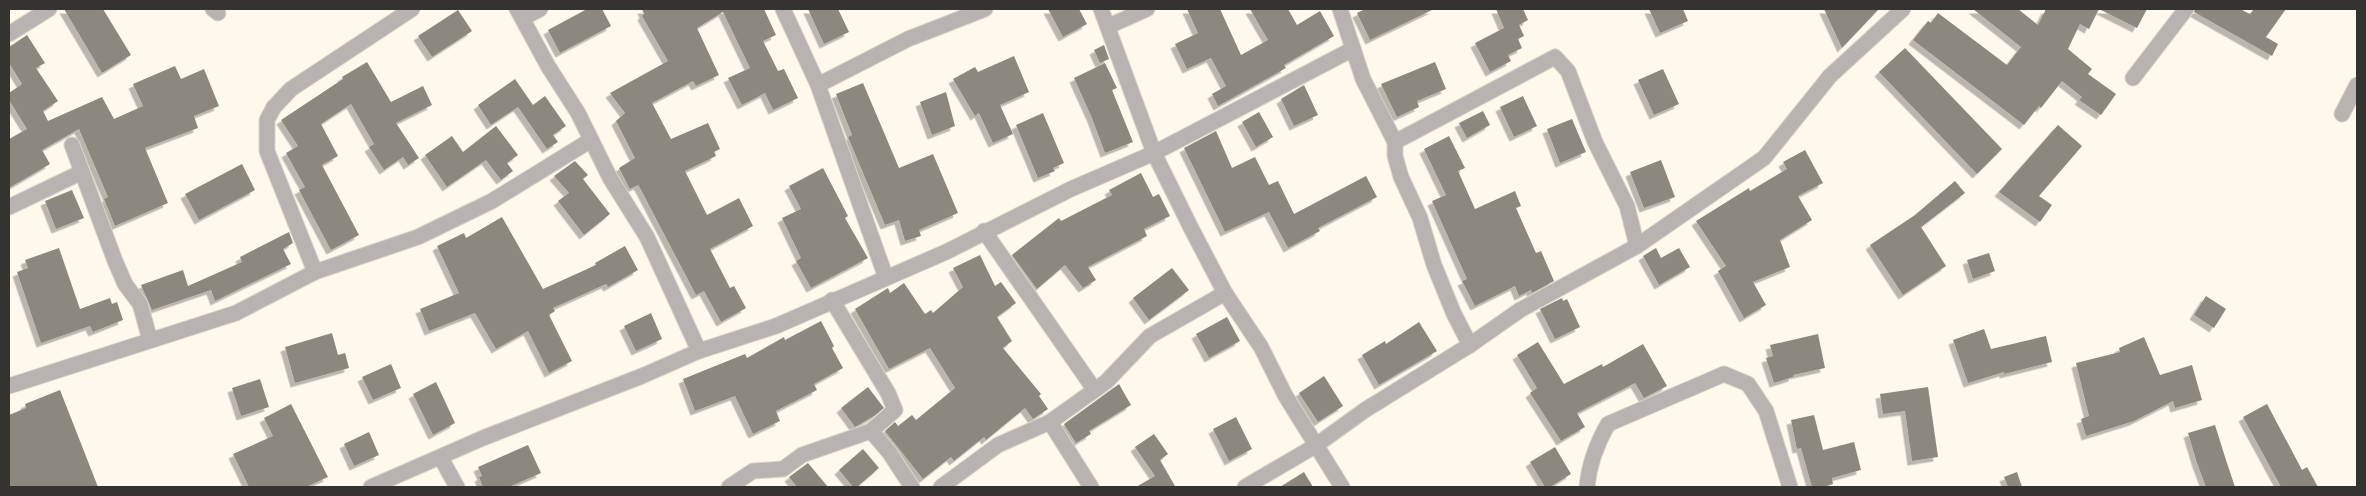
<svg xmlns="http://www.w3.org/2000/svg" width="2366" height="496" viewBox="0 0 2366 496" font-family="Raleway,sans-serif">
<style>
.building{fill:#8d887e;filter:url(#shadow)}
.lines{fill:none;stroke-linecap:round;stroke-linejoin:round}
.minor-casing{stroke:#dad5cb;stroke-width:17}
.minor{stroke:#b8b2b0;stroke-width:15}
</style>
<defs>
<filter id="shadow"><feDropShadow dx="-4.5" dy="4.5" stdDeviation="0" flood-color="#0004"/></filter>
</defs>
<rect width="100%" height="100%" fill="#fef8ed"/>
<!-- building -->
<g class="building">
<path d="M64,9H103L131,55L102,73Z"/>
<path d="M587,9H602L611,26L560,53L548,30Z"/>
<path d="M642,9H764L776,35L763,41L778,71L784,69L798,98L773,110L765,93L742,105L728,78L750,68L723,12L697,28L719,75L696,86L693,81L652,103L671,139L708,123L720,149L714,152L716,156L685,171L707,215L739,198L753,226L710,249L730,288L734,286L746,308L721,322L704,291L696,295L640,188L638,185L630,189L619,168L635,158L616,121L625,113L610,93L668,61L642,16L644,14Z"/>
<path d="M808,9H838L849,32L824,44Z"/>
<path d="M1048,9H1079L1087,24L1063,37Z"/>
<path d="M1187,9H1220L1241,55L1268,40L1250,9H1288L1297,25L1320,11L1334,36L1284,65L1286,68L1218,106L1212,94L1226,86L1211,58L1187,69L1175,44L1198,33Z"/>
<path d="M1365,9H1434L1370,40L1357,13Z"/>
<path d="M1496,9H1523L1528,20L1519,25L1524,36L1518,39L1522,48L1508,55L1511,61L1490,72L1475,43L1504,28Z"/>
<path d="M1649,9H1683L1688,21L1660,33Z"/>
<path d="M1824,9H1879L1842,48Z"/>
<path d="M1973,9H2018L2038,25L2046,9H2147L2137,28L2099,9L2089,29L2080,24L2068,49L2092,69L2088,74L2116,94L2101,115L2079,100L2082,97L2062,81L2041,108L2039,106L2024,125L1913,40L1928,21L1931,23L1938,13L2007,65L2021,47Z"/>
<path d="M2195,9H2240L2250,14L2254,9H2286L2266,37L2278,44L2272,56L2194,12Z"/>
<path d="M458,10L472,31L432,57L418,36Z"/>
<path d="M27,35L45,63L36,68L58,101L43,111L48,121L102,97L114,119L143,106L133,84L175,66L181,79L204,69L219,106L194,116L198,128L145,148L168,203L115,226L104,199L108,197L79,129L42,150L50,164L9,188V139L27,129L9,100V93L22,84L9,63V47Z"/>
<path d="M1104,45L1109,59L1100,63L1094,50Z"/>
<path d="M1905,48L2002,149L1977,174L1879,72Z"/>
<path d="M1014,56L1029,92L1000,105L1013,134L993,143L979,113L975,116L953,79L975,67L978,72Z"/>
<path d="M367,62L391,102L423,86L432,105L396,123L419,158L408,165L403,157L384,170L369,147L374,144L351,104L321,124L338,156L322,165L359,235L331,250L299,190L305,187L286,153L298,146L281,120L343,79L342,77Z"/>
<path d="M1435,62L1446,89L1417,101L1419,107L1397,117L1381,84Z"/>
<path d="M1105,63L1117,88L1112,90L1133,142L1105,153L1092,118L1074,78Z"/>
<path d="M1663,69L1679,104L1654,115L1638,80Z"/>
<path d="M515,79L533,105L545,96L566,126L553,135L558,142L547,149L518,107L491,125L478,105Z"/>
<path d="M863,83L899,168L933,154L958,213L919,230L921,236L905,241L899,220L885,225L848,137L852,135L836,94Z"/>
<path d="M1304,85L1318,115L1294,126L1281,99Z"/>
<path d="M946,92L955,126L932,135L920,102Z"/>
<path d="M1523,96L1537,126L1514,137L1500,107Z"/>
<path d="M1483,111L1490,125L1467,138L1459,123Z"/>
<path d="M1259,112L1273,137L1256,147L1242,122Z"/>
<path d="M1043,113L1064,163L1053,168L1055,171L1038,178L1016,125Z"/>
<path d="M1572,119L1586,152L1560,163L1547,129Z"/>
<path d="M2058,125L2082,146L2039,196L2052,205L2040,222L1999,192Z"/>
<path d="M496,126L518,155L507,163L513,171L501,180L486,160L447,187L425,155L452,136L463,152Z"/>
<path d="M1216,131L1232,168L1255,157L1269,185L1278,181L1294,214L1366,176L1377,197L1318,228L1320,231L1288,248L1269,212L1225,232L1184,148Z"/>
<path d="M1449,136L1465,168L1458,171L1475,209L1515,191L1521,206L1516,208L1536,253L1541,251L1554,281L1532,293L1531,290L1519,296L1515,286L1475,306L1462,281L1467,279L1432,201L1446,195L1424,149Z"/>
<path d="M1805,150L1823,183L1798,196L1812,220L1780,240L1790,267L1753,282L1766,305L1744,318L1718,271L1726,266L1696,221L1749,188L1750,191L1787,169L1783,162Z"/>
<path d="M1661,160L1675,197L1644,208L1630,172Z"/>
<path d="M575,161L588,175L583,179L610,214L584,235L558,201L569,193L554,176Z"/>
<path d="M242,164L255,190L199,220L185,194Z"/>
<path d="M823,168L848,216L845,218L868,258L811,288L796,261L801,258L782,218L801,209L789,186Z"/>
<path d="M1141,173L1153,197L1159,194L1170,216L1144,229L1147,236L1088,267L1096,280L1083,288L1065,265L1037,289L1012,255L1059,218L1061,221L1112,195L1109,190Z"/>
<path d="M1955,181L1965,193L1921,227L1946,266L1903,295L1870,245L1915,215Z"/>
<path d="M72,190L84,218L56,229L45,201Z"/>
<path d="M502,217L543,289L596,265L595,263L625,246L638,270L608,287L606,284L553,308L555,311L549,315L572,361L549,373L528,331L496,349L475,313L429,331L420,309L459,293L437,246L464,233L466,238Z"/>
<path d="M289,232L293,243L283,249L291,264L215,301L211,290L152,310L141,285L183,270L188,286L242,262L240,257Z"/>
<path d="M59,248L80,309L110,298L112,304L117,302L123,320L93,332L90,326L41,343L17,272L28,268L25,260Z"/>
<path d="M1656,248L1661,258L1679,248L1690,267L1659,285L1643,256Z"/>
<path d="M1989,253L1995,271L1973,279L1967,260Z"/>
<path d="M980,255L995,286L1001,282L1016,303L997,317L1012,341L1003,348L1041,394L1039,396L1048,409L1033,419L1025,408L986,440L984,437L954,461L951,457L923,479L885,431L895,422L898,426L912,415L916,420L955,388L930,348L889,369L855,309L888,288L890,293L904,283L925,314L931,310L933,313L963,287L953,268Z"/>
<path d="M1172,268L1189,290L1149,320L1133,298Z"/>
<path d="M2206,296L2226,309L2214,328L2194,315Z"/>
<path d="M1562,298L1563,301L1567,299L1580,327L1555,339L1540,309Z"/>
<path d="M651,313L662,339L636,351L624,326Z"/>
<path d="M1227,317L1240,341L1209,358L1196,334Z"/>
<path d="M821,321L834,346L832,348L843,368L814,384L817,390L776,411L780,421L753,434L735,396L695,411L683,379L745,354L747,358L784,337L785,340Z"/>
<path d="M1419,322L1437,351L1379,385L1362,355L1385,341L1386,344Z"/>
<path d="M1984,329L1991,349L2046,336L2052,362L2004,374V372L1968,383L1953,340Z"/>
<path d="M332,333L338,355L345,353L349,368L295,383L285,347Z"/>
<path d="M1818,334L1825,368L1793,375V377L1774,383L1766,358L1773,356L1770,345Z"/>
<path d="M2144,337L2160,375L2192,365L2202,400L2175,408L2173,401L2134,421L2086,436L2081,419L2089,416L2076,363L2120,352L2119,348Z"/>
<path d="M1538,342L1564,384L1602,364L1603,367L1643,344L1667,386L1644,398L1635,383L1577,413L1585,427L1561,441L1530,393L1537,388L1517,355Z"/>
<path d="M391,364L401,388L373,400L362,377Z"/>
<path d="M1324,376L1343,406L1318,422L1299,393Z"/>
<path d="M260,379L269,407L241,416L232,388Z"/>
<path d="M436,382L455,423L433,435L413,394Z"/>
<path d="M1119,384L1131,405L1089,431L1091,434L1076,443L1064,424Z"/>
<path d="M868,387L884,408L874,416L855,427L841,408Z"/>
<path d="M1928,387L1938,457L1912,461L1905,411L1883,414L1880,394Z"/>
<path d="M60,390L98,487H9V415L26,408L25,404Z"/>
<path d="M291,404L328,477L306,487H249L233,454L273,436L264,418Z"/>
<path d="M2267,404L2302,470L2307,467L2318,487H2281L2243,417Z"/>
<path d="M1814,415L1823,450L1854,442L1861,470L1832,478L1833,484L1823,487H1812L1801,448L1797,449L1791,420Z"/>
<path d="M1236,417L1252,449L1229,461L1213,429Z"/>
<path d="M2215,425L2225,457L2235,487H2206L2197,463L2188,433Z"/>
<path d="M369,432L379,455L354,466L344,444Z"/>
<path d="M1154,434L1168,454L1160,460L1175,486L1173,487H1136L1155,476L1135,447Z"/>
<path d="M528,445L541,473L509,487H483L479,477L482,476L478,467Z"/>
<path d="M1555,447L1571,474L1550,487H1545L1530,462Z"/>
<path d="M863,449L879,468L857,487H853L839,470Z"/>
<path d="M808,463L828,487H797L789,477Z"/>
<path d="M1304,472L1313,487H1280Z"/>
<path d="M2017,472L2022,487H2008L2004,477Z"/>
</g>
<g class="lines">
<defs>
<g id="minor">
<path d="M213,9L218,13"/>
<path d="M517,9L548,66L578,113L610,178L647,237L699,351"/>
<path d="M783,9L818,85L886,278"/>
<path d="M1101,9L1154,153L1191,228L1225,293L1261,347L1285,395L1342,487"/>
<path d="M1340,9L1363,79L1395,142V156L1401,177L1420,218L1434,265L1454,314L1470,345"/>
<path d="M523,18L540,9"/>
<path d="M1109,26L1147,9"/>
<path d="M9,34L49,9"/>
<path d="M2133,78L2186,9"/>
<path d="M818,85L908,39L985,9"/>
<path d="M2342,114L2357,85"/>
<path d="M1395,142L1555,57L1568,71L1595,142L1627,206L1637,246"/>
<path d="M72,145L115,261L125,284L140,304L150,340"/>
<path d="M9,207L82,172"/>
<path d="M984,231L1094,389"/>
<path d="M315,272L267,151V120L274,107L291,89L412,9"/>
<path d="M832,300L888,393L895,410L871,431L889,452L912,487"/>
<path d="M9,386L236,313L315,272L418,237L492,201L591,140"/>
<path d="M1050,422L1091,487"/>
<path d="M441,458L457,487"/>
<path d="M371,487L483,438L642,376L699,351L776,326L946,252L1071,189L1154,153L1353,49"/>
<path d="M729,487L753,471L783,469L802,455L871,431"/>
<path d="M941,487L998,445L1050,422L1106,382L1150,336L1225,293"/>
<path d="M1245,487L1315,446L1365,410L1470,345L1520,310L1637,246L1764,158L1830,76L1903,9"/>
<path d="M1587,487C1589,464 1596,445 1608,424L1724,374L1748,384L1766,411L1790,487"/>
</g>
</defs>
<!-- minor casing -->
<use href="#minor" class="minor-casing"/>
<!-- minor -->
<use href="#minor" class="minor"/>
</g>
<!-- border -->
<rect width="2366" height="496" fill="none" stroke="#35332f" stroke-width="20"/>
</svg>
